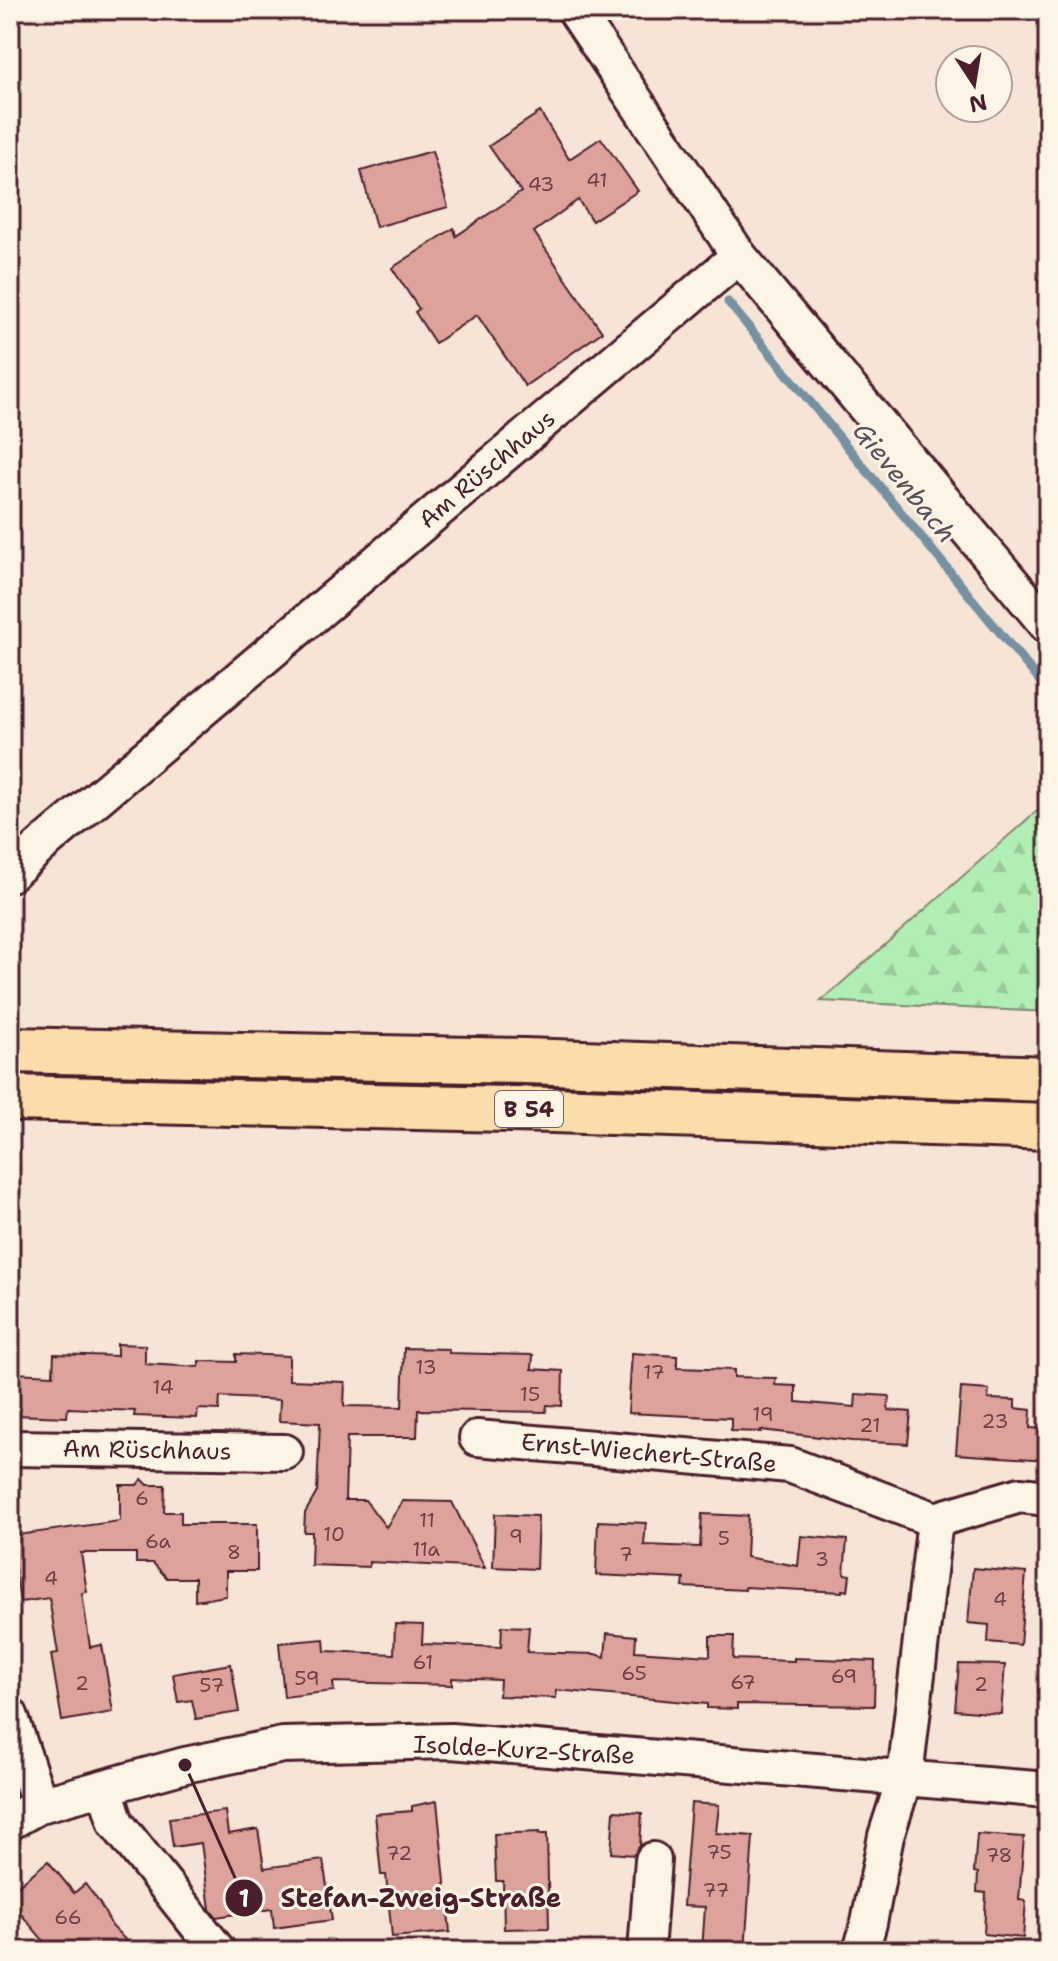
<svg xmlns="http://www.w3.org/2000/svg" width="1058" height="1961" viewBox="0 0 1058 1961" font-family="'Shantell Sans',sans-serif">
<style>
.forest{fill:url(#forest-firs);stroke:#7e8670;stroke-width:2}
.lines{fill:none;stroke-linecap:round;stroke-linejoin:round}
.stream{stroke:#7591a2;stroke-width:9}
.building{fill:#dca29b;stroke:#4a1f2b;stroke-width:2}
.minor-casing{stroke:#4a1f2b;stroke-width:40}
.trunk-casing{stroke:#4a1f2b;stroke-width:50}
.minor{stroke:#fcf5e5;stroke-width:34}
.trunk{stroke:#faddab;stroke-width:44}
.labels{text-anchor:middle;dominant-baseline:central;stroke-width:6;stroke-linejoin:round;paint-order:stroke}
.number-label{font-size:20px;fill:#6e4047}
.shield{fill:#fcf5e5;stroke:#7f5f63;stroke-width:2}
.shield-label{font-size:22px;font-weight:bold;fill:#4a1f2b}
.street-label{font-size:24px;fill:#4a1f2b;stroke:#fcf5e5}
.water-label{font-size:26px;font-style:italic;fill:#5c4e5d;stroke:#fcf5e5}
.leader{fill:none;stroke:#4a1f2b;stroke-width:3}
.callout-dot{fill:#4a1f2b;stroke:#fcf5e5;stroke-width:3}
.mark-label{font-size:24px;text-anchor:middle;font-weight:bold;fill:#fff}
.callout-label{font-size:26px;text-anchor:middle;font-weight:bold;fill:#4a1f2b;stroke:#fcf5e5;stroke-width:6;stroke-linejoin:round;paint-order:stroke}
</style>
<defs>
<pattern id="forest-firs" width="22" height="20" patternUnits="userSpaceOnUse" patternTransform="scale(2)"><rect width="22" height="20" fill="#b1eeb4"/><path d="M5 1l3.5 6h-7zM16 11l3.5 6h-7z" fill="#9acc9b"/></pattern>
</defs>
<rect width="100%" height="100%" fill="#f6e4d6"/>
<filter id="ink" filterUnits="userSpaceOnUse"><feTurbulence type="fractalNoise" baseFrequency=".0125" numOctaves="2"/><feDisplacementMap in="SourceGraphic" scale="16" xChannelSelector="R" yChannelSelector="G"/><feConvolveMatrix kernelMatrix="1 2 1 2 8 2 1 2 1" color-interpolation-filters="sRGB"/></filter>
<g filter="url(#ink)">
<!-- forest -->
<path class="forest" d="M1048,801V1012L821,1001Z"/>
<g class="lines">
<!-- stream -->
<path class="stream" d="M728,302L1048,691"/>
</g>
<!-- building -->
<g class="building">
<path d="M540,112L569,159L601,138L638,191L592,221L578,200L534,232L602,332L525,386L477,315L435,343L415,312L419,309L392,268L454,228L456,236L521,192L489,146Z"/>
<path d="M432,151L448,207L376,227L361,171Z"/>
<path d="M117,1344L145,1345V1364L199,1367V1361L236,1362V1354L289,1356V1380L345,1382L344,1406L402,1407L404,1348L449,1349V1353L533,1355L532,1369L563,1371L562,1406L547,1405L546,1412L418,1410L417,1437H347L345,1500H365L386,1527L403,1501L452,1502L485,1568L369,1562V1567L311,1565L312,1532H304L305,1513L317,1492L320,1423L279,1421L280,1400L220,1397L219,1410L198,1409L197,1418L134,1416L135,1411L68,1408L67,1417L13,1415L15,1373L53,1375L54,1354L117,1356Z"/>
<path d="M632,1353L677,1356V1368L734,1370V1377L776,1378L775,1385L796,1386V1402L855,1407L856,1394L889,1396L888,1410L911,1412L908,1444L852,1441L761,1430V1432L731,1431V1418L628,1413Z"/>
<path d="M961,1388L989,1390L988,1399L1015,1400V1408L1031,1410L1030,1428L1048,1429V1460L956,1454Z"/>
<path d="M142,1479L148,1485H165L164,1512H181V1524H257V1571H226V1596L195,1601V1578H167L153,1563H136V1553H81L87,1592L82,1593L90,1647L102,1645L113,1712L62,1721L51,1654L58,1653L49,1598L20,1602L10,1536L120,1521V1485H137Z"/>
<path d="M495,1514L538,1516L536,1569L493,1567Z"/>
<path d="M702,1514L748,1516L746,1557L798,1566L801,1536L847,1540L844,1574L850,1575L848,1591L842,1590V1592L745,1587V1590L683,1587L684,1579L596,1575L598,1521L646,1523L644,1545L700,1547Z"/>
<path d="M973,1568L1026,1573L1020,1645L988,1642L989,1625L968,1623Z"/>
<path d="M395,1624L423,1625L422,1644L501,1647L502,1626L529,1627L527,1652L595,1654L605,1657L607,1633L636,1636L635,1651L710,1656V1636H734L733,1659L794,1661V1658L875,1661L874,1706L737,1704V1709L707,1708V1704L556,1690V1698L499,1696L500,1680L452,1678V1685L333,1682L334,1691L284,1697L279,1643L324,1639L325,1651L394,1654Z"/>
<path d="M231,1664L239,1712L196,1719L192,1700L178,1702L173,1674Z"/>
<path d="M959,1664L1005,1665L1001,1714L955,1710Z"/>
<path d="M437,1801L450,1932L392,1937L386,1875H381L375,1814L412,1811V1806Z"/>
<path d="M691,1803L719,1805L716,1833L753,1836L745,1951H702L705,1907L683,1906Z"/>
<path d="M225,1811L228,1834L258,1829L264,1868L323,1860L332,1920L274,1928L272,1909L216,1917L210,1909L201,1843L173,1847L169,1818Z"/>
<path d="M614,1811L642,1813L640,1846L634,1855L611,1853Z"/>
<path d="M539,1832V1834H547L549,1928L504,1929L503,1881H496L494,1834Z"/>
<path d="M977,1834L1024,1837L1019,1900L1026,1901L1023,1938L984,1934L986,1893L977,1892L978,1873L974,1872Z"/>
<path d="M48,1861L74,1893L85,1884L99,1902L112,1926L136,1951H52L10,1901V1892Z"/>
</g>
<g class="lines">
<defs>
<g id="minor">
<path d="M575,10L739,256L1048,626"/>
<path d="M10,874L42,845L739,256"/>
<path d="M477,1438L790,1465L935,1520L1020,1495L1048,1498"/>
<path d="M10,1448L285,1452"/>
<path d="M10,1715L40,1805"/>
<path d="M105,1789L116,1823L218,1951"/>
<path d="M10,1822L40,1805L185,1765L283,1745L451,1741L1048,1790"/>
<path d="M646,1951L653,1860"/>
<path d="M861,1951L869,1923L886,1836L905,1777L935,1520"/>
</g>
<g id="trunk">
<path d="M10,1050L524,1061L1048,1079"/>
<path d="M10,1098L553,1110L1048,1127"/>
</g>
</defs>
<!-- minor casing -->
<use href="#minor" class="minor-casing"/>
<!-- trunk casing -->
<use href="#trunk" class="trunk-casing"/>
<!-- minor -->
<use href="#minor" class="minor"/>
<!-- trunk -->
<use href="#trunk" class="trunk"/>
</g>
</g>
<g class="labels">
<!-- number labels -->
<g class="number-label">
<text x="597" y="180">41</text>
<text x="541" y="184">43</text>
<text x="426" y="1367">13</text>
<text x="654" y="1372">17</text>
<text x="163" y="1387">14</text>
<text x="530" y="1394">15</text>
<text x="763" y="1414">19</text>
<text x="995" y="1421">23</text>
<text x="870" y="1425">21</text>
<text x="142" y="1498">6</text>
<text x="427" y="1520">11</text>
<text x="334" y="1534">10</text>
<text x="516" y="1536">9</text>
<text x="724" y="1538">5</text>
<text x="158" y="1541">6a</text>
<text x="426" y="1549">11a</text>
<text x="234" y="1552">8</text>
<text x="626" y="1554">7</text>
<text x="822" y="1559">3</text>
<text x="51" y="1578">4</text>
<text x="1000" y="1599">4</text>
<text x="423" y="1662">61</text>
<text x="634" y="1673">65</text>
<text x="844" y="1676">69</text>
<text x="307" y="1678">59</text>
<text x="743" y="1682">67</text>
<text x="82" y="1683">2</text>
<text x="981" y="1684">2</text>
<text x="212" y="1685">57</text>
<text x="719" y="1852">75</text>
<text x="399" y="1853">72</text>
<text x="999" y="1855">78</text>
<text x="716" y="1890">77</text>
<text x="68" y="1917">66</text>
</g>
<!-- shield labels -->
<rect class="shield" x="495" y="1091" width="68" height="36" rx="6"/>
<g class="shield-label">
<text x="529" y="1109">B 54</text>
</g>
<!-- street labels -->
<g class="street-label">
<text transform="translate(487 469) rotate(-40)">Am Rüschhaus</text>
<text transform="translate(147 1450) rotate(1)">Am Rüschhaus</text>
<text transform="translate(649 1453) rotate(5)">Ernst-Wiechert-Straße</text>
<text transform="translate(524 1750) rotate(3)">Isolde-Kurz-Straße</text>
</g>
<!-- water labels -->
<g class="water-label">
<text transform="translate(905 482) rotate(51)">Gievenbach</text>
</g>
</g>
<!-- callouts -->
<path class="leader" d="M185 1765L244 1898"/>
<g class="callout-dot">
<circle cx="185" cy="1765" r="8"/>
<circle cx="244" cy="1898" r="20"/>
</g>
<g class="mark-label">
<text x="244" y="1907">1</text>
</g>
<g class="callout-label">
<text x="421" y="1907">Stefan-Zweig-Straße</text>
</g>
<!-- margin -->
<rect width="1058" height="1961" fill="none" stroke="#fcf5e5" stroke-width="40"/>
<rect x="20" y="20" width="1018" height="1921" fill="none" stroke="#4a1f2b" stroke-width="3" filter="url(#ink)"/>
<!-- north arrow -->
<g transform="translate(974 84) rotate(168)"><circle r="38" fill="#fcf5e5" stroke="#b59f9b" stroke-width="2"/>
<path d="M0-6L14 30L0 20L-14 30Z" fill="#4a1f2b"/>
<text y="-12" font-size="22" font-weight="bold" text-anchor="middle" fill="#4a1f2b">N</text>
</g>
</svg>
